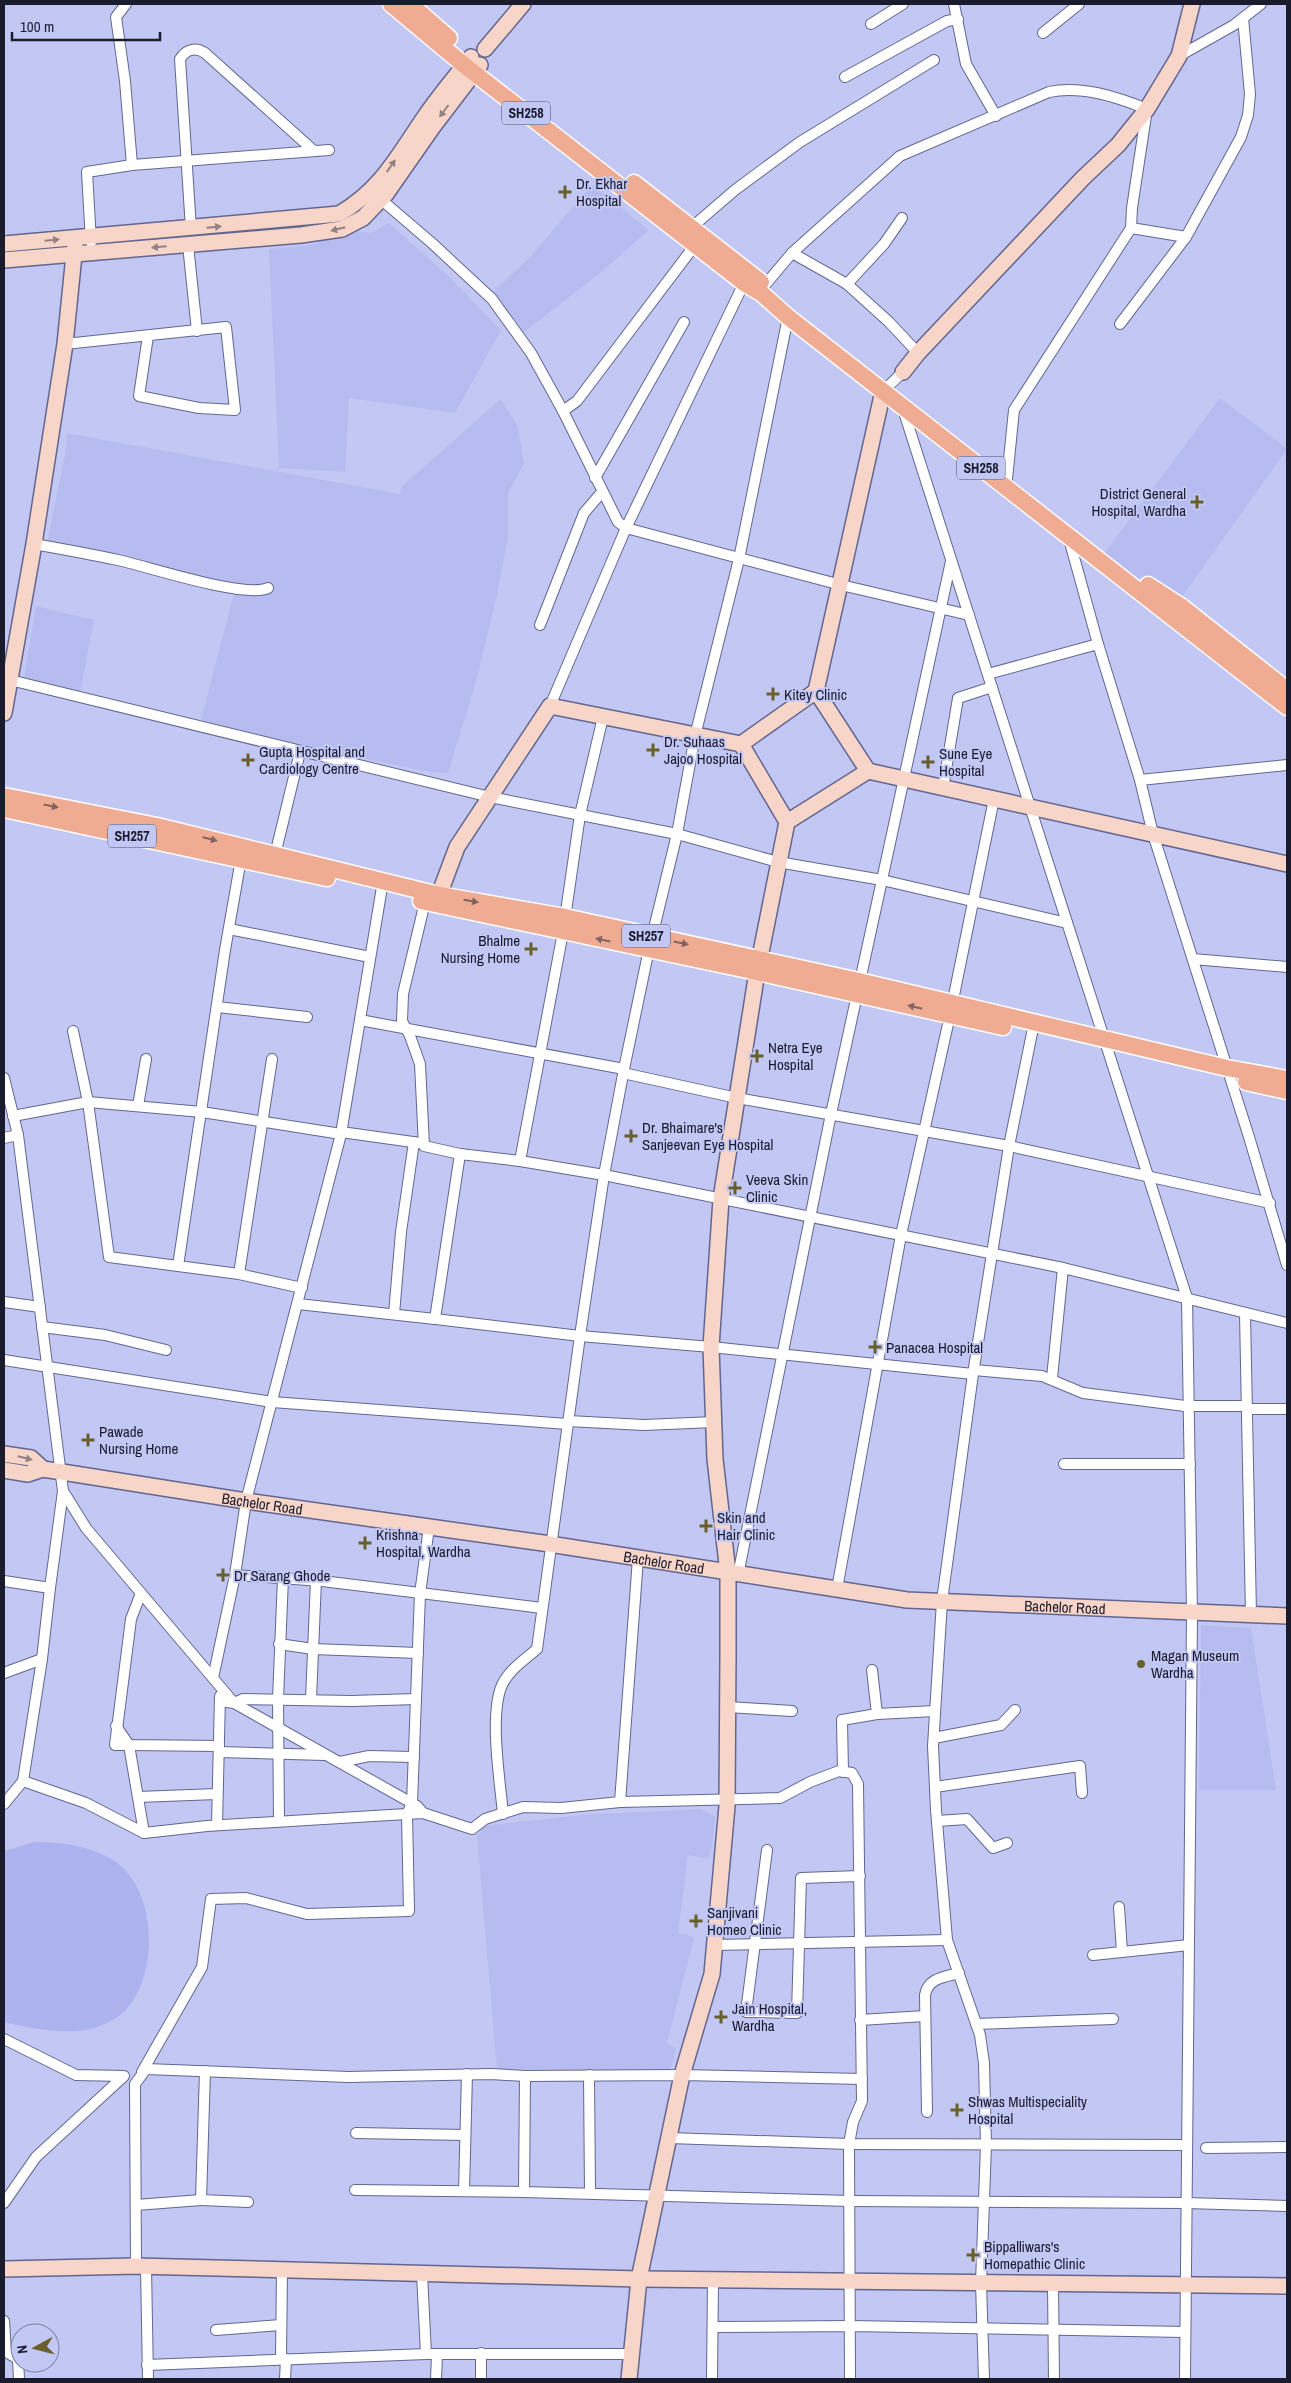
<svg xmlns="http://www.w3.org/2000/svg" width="1291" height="2383" viewBox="0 0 1291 2383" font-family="'Archivo Narrow',sans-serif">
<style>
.built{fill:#b6bcef}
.green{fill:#adb3ee}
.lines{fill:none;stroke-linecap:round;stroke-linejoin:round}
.street-casing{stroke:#63678f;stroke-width:12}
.secondary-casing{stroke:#63678f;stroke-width:18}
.primary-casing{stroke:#fff;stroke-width:19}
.street{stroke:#fff;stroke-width:10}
.secondary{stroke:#f7d5c9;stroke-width:15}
.primary{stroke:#efac93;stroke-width:16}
.oneway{fill:#948182}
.oneway2{fill:#846460}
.poi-dot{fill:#68602c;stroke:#c2c7f4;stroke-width:2}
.labels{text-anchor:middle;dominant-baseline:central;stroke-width:4;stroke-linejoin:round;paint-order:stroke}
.shield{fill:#c2c7f4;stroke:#4c4f68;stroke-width:1}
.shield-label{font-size:14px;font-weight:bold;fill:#1a1b2c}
.poi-label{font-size:15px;fill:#1a1b2c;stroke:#c2c7f4;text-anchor:start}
.street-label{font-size:15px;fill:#1a1b2c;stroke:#c2c7f4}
</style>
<rect width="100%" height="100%" fill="#c2c7f4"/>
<!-- built -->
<g class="built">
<path d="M592,185L649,230L600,273L519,336L491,294L530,257Z"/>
<path d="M389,223L446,274L501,330L455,413L349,398L345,472L279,468L269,249L306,246L356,231L371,233Z"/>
<path d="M1220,398L1287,449L1174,608L1104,554Z"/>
<path d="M501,399L517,425L524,463L508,493V537L496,599L476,681L448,773L430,772L268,739L201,720L234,594L46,549L65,455L67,433L400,494L401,487Z"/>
<path d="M36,606L94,620L80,693L24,678Z"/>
<path d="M1201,1625L1251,1628L1276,1790H1199Z"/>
<path d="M701,1809L715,1817L712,1847L708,1859L688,1855L678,1933L694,1937L667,2043L676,2048L670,2071L497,2069L477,1837L484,1826L581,1815Z"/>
</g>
<!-- green -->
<path class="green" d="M34,1842C59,1842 85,1845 108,1857C158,1883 161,1974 124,2012C118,2018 102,2026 94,2028C71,2036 27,2028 4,2022V1851Z"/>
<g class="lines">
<defs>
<g id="street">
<path d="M126,4L116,17L125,81L132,165"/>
<path d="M954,4L966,64L996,116"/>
<path d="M871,24L903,4"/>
<path d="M1043,33L1079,4"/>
<path d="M1179,56L1234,25L1261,4"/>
<path d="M845,77L947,21L958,19"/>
<path d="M377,196L433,244L492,299L531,353L563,411L618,522L626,528L744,283"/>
<path d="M692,227L735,190L800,142L934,60"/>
<path d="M191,229L180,59C186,49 196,47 205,53L314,151"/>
<path d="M91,242L87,172L132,165L329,150"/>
<path d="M188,245L197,331"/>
<path d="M792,253L847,284L889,322L918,353"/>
<path d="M847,284L884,244L902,218"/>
<path d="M765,285L792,253L900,156L1049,92C1081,85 1117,97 1147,109L1132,208L1131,228L1186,237"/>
<path d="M1120,324L1186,237L1241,137L1248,115L1250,94L1243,18"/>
<path d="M65,344L226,327L235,410L199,408L139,396L148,336"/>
<path d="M883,391L903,372"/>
<path d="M903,409L1187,1298L1192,1613L1185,2379"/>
<path d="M563,411L577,401L695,245"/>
<path d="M595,478L684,322"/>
<path d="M1007,479L1014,410L1131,228"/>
<path d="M1069,539L1098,644L1140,780L1153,834L1249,1137L1287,1265"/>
<path d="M34,544C62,549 90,554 118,560C146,566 245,599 268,588"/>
<path d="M540,625L584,513L602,492"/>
<path d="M988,674L1098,644"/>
<path d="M10,680L490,797L677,834L778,862L882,880L951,561"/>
<path d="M550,706L626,528L841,585L969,615"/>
<path d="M603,717L580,815L563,932L520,1161L460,1154L435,1319L580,1336L711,1347L973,1374L1009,1146L1032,1033"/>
<path d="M1140,780L1287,765"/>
<path d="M943,788L958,698L992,687"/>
<path d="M275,855L300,752"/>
<path d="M383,881L341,1134L246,1501L235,1575L322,1581L542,1608"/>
<path d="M425,902L403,994L402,1021L410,1036L420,1064L424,1146L460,1154"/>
<path d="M229,929L370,957"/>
<path d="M1193,959L1287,967"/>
<path d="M217,1007L307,1017"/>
<path d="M360,1020L624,1069"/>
<path d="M73,1031L88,1102L109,1257L239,1274L302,1288"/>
<path d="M623,1073L737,1098L1009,1146L1270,1203"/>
<path d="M4,1078L18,1135L63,1491L86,1528L234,1703L417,1806L423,1813"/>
<path d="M138,1106L146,1059"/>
<path d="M13,1116L88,1102L202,1112L341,1134"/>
<path d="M341,1132L420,1143"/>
<path d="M4,1138L18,1135"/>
<path d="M520,1161L604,1175L1063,1268L1287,1323"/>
<path d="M178,1266L225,950L241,859"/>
<path d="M239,1274L272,1059"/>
<path d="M4,1302L40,1307"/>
<path d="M298,1304L435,1319"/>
<path d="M394,1314L401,1232L414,1142"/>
<path d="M1245,1314L1251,1615"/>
<path d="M42,1327L105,1335L166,1350"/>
<path d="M4,1360L272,1402L567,1424"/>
<path d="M974,1370L1042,1376L1083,1393L1185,1406H1246"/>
<path d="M973,1374L942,1601L933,1746L936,1810L947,1940L980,2035L984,2063L986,2145L981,2283L984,2379"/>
<path d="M1052,1378L1063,1268"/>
<path d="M1247,1409H1287"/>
<path d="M568,1421L644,1425L714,1422"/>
<path d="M1064,1464H1190"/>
<path d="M738,1575L831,1114L882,880L1067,923"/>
<path d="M4,1581L50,1588L63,1491"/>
<path d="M837,1589L901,1235L950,1015L994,799"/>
<path d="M141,1593L131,1619L115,1745H129L144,1833L207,1826L423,1813L472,1829L485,1819L523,1807L561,1808L620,1802L638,1558"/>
<path d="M279,1644L313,1649L418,1653"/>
<path d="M872,1670L877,1714"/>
<path d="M4,1673L42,1659"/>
<path d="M213,1678L235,1575"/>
<path d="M311,1699L316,1580"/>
<path d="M220,1701L234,1703L243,1699L352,1701L416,1699"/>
<path d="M728,1707L792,1711"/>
<path d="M116,1726L129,1745L219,1746"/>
<path d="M934,1738L1001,1725L1015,1710"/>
<path d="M219,1752L325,1755"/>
<path d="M340,1762L369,1756L414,1757"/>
<path d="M843,1772L842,1720L877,1714L935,1711"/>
<path d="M23,1781L86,1803L144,1833"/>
<path d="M935,1787L1080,1766L1082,1793"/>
<path d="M138,1797L217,1794"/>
<path d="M620,1802L780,1798L810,1782L839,1771L852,1773L858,1784L862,2101L853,2122L849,2144L850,2379"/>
<path d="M4,1804L23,1781L42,1659L50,1588"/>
<path d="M503,1814C500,1781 489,1714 502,1685C509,1670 524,1660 537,1649L580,1336L604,1175L624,1069L649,949L677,834L695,736L739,559L788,317"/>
<path d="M279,1821L278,1699L283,1578"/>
<path d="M937,1821L967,1819L993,1848L1007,1843"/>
<path d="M217,1825L220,1696"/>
<path d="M767,1850L746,2012L797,2013L801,1878L860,1876"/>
<path d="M1119,1907L1122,1952"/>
<path d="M714,1945L947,1940"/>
<path d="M1093,1955L1189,1945"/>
<path d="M860,2020L925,2016"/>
<path d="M976,2024L1113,2019"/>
<path d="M4,2039L76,2075L124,2076L36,2157L4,2203"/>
<path d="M205,2071L201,2200L248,2202"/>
<path d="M142,2072L202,1967L211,1899L246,1898L307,1914L409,1911L407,1814L412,1803L420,1594L429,1527"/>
<path d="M589,2075L590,2193"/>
<path d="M525,2076L682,2075L862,2079"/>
<path d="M927,2112L925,1995C928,1978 944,1977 959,1973"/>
<path d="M356,2133L465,2135"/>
<path d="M669,2138L849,2144L1187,2145"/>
<path d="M1206,2148L1287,2147"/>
<path d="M355,2190L524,2192"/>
<path d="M464,2191L467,2074"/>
<path d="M136,2205L201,2200"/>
<path d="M136,2266L135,2084L146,2069L348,2077L491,2074L525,2076L524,2192L850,2201L1186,2203L1287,2206"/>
<path d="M146,2267L148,2379"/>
<path d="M1053,2284L1054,2379"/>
<path d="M4,2321L6,2352L18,2359L19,2379"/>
<path d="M713,2327L851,2326L1185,2332"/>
<path d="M216,2330L281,2325"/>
<path d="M430,2354H437L436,2379"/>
<path d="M437,2354H631"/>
<path d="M281,2359L282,2270"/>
<path d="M147,2365L426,2354L422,2274"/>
<path d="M285,2379L286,2359"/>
<path d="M481,2379V2353"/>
<path d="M712,2379L713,2280"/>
</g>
<g id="secondary">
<path d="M485,49L523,4"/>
<path d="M4,244L339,214C382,189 399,154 426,115C440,95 456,76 471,57"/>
<path d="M4,260L301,235L342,229L363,218L386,194L432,128L480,65"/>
<path d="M903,372L918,353L1083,178L1118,145L1147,109L1179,56L1192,4"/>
<path d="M4,713L34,544L65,344L75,245"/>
<path d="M868,771L816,691L883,391"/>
<path d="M787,822L868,771L1287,864"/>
<path d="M439,895L457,847L550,706L741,744L816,691"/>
<path d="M4,1454L31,1458L43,1469"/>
<path id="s1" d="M4,1470L28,1474L43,1469L246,1501L543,1543L907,1600L1287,1616"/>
<path d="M4,2269L136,2266L639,2279L1287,2286"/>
<path d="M629,2379L639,2279L682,2075L712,1974L727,1806L728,1654V1573L715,1459L711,1347L721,1199L757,972L787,822L741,744"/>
</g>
<g id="primary">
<path d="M391,4L464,65L744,283L761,293L788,317L1287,707"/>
<path d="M410,4L449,38"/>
<path d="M634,183L761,282"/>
<path d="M1148,585L1182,607L1287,690"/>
<path d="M4,796L157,826L439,895L565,917L859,981L1227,1068L1287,1079"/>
<path d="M4,809L327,878"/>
<path d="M421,901L757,972L1003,1027"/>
<path d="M1246,1082L1287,1091"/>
</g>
</defs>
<!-- street casing -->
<use href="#street" class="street-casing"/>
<!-- secondary casing -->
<use href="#secondary" class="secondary-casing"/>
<!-- primary casing -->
<use href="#primary" class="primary-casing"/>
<!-- street -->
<use href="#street" class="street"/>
<!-- secondary -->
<use href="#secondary" class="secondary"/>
<!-- primary -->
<use href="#primary" class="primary"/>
</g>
<!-- one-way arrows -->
<defs><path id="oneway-solid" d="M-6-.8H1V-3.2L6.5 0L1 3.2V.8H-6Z" transform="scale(1.25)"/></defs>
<g class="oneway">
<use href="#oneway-solid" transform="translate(444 111) rotate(127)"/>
<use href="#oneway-solid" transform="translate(391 166) rotate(-55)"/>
<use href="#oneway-solid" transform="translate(214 227) rotate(-5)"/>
<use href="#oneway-solid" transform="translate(338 229) rotate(166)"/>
<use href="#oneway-solid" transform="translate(52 240) rotate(-5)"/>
<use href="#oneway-solid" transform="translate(159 247) rotate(175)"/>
<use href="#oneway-solid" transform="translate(25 1458) rotate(14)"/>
</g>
<g class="oneway2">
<use href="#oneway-solid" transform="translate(51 806) rotate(12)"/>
<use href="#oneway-solid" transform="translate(210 839) rotate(14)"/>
<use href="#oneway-solid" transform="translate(471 901) rotate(10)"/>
<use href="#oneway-solid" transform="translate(603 940) rotate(-168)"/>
<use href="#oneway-solid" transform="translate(681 943) rotate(12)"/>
<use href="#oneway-solid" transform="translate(915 1007) rotate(-167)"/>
</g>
<!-- markers -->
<g class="poi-dot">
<path d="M562.5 184.5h5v5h5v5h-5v5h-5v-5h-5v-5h5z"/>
<path d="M1194.5 494.5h5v5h5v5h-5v5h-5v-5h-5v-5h5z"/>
<path d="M770.5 686.5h5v5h5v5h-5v5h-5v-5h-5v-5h5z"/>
<path d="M650.5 742.5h5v5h5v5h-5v5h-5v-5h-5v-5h5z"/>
<path d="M245.5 752.5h5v5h5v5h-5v5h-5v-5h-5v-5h5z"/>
<path d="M925.5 754.5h5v5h5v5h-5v5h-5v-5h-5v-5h5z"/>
<path d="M528.5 941.5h5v5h5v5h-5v5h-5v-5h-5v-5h5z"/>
<path d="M754.5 1048.5h5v5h5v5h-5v5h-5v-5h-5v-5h5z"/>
<path d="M628.5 1128.5h5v5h5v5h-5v5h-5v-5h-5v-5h5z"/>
<path d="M732.5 1180.5h5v5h5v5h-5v5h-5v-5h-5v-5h5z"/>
<path d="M872.5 1339.5h5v5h5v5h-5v5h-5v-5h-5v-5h5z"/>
<path d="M85.5 1432.5h5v5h5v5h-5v5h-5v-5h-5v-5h5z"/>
<path d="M703.5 1518.5h5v5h5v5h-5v5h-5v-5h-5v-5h5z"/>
<path d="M362.5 1535.5h5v5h5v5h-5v5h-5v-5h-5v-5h5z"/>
<path d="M220.5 1567.5h5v5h5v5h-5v5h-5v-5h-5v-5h5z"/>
<circle cx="1141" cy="1664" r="5"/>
<path d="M693.5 1913.5h5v5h5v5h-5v5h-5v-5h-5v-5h5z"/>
<path d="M718.5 2009.5h5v5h5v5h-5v5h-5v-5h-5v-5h5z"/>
<path d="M954.5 2102.5h5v5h5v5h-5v5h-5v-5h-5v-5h5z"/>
<path d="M970.5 2247.5h5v5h5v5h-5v5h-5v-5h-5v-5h5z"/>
</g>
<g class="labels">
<!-- shield labels -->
<g class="shield">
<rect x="502" y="101.5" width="48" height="23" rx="4"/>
<rect x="957" y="456.5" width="48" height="23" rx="4"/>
<rect x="108" y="824.5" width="48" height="23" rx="4"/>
<rect x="622" y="924.5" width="48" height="23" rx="4"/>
</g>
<g class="shield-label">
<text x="526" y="113">SH258</text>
<text x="981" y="468">SH258</text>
<text x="132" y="836">SH257</text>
<text x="646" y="936">SH257</text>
</g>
<!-- poi labels -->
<g class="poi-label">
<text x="576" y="183">Dr. Ekhar<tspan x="576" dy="17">Hospital</tspan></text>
<text x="1186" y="493" text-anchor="end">District General<tspan x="1186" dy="17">Hospital, Wardha</tspan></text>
<text x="784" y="694">Kitey Clinic</text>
<text x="664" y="741">Dr. Suhaas<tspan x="664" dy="17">Jajoo Hospital</tspan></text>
<text x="259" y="751">Gupta Hospital and<tspan x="259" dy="17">Cardiology Centre</tspan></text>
<text x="939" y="753">Sune Eye<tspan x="939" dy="17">Hospital</tspan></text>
<text x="520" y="940" text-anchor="end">Bhalme<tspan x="520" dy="17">Nursing Home</tspan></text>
<text x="768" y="1047">Netra Eye<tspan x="768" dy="17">Hospital</tspan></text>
<text x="642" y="1127">Dr. Bhaimare's<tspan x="642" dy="17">Sanjeevan Eye Hospital</tspan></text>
<text x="746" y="1179">Veeva Skin<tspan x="746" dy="17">Clinic</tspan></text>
<text x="886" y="1347">Panacea Hospital</text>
<text x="99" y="1431">Pawade<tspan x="99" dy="17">Nursing Home</tspan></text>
<text x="717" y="1517">Skin and<tspan x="717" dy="17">Hair Clinic</tspan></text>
<text x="376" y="1534">Krishna<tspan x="376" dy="17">Hospital, Wardha</tspan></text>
<text x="234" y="1575">Dr Sarang Ghode</text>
<text x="1151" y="1655">Magan Museum<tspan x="1151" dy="17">Wardha</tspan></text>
<text x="707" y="1912">Sanjivani<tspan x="707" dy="17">Homeo Clinic</tspan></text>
<text x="732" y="2008">Jain Hospital,<tspan x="732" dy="17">Wardha</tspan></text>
<text x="968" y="2101">Shwas Multispeciality<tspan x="968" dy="17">Hospital</tspan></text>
<text x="984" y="2246">Bippalliwars's<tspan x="984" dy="17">Homepathic Clinic</tspan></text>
</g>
<!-- street labels -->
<g class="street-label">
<text stroke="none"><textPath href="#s1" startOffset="262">Bachelor Road</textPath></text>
<text stroke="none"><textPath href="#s1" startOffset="668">Bachelor Road</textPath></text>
<text stroke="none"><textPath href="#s1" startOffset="1072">Bachelor Road</textPath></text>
</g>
</g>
<!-- border -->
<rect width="1291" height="2383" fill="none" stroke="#1a1b2c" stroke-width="10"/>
<!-- north arrow -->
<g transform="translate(35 2348) rotate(263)"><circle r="24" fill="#c2c7f4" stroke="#7f82a4"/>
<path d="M0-4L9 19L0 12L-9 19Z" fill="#68602c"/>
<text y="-8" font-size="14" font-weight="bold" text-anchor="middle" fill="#1a1b2c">N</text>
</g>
<!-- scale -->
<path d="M12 32v8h148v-8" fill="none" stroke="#1a1b2c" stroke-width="2.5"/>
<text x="20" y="32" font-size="15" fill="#1a1b2c" stroke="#c2c7f4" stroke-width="4" paint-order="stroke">100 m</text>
</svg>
